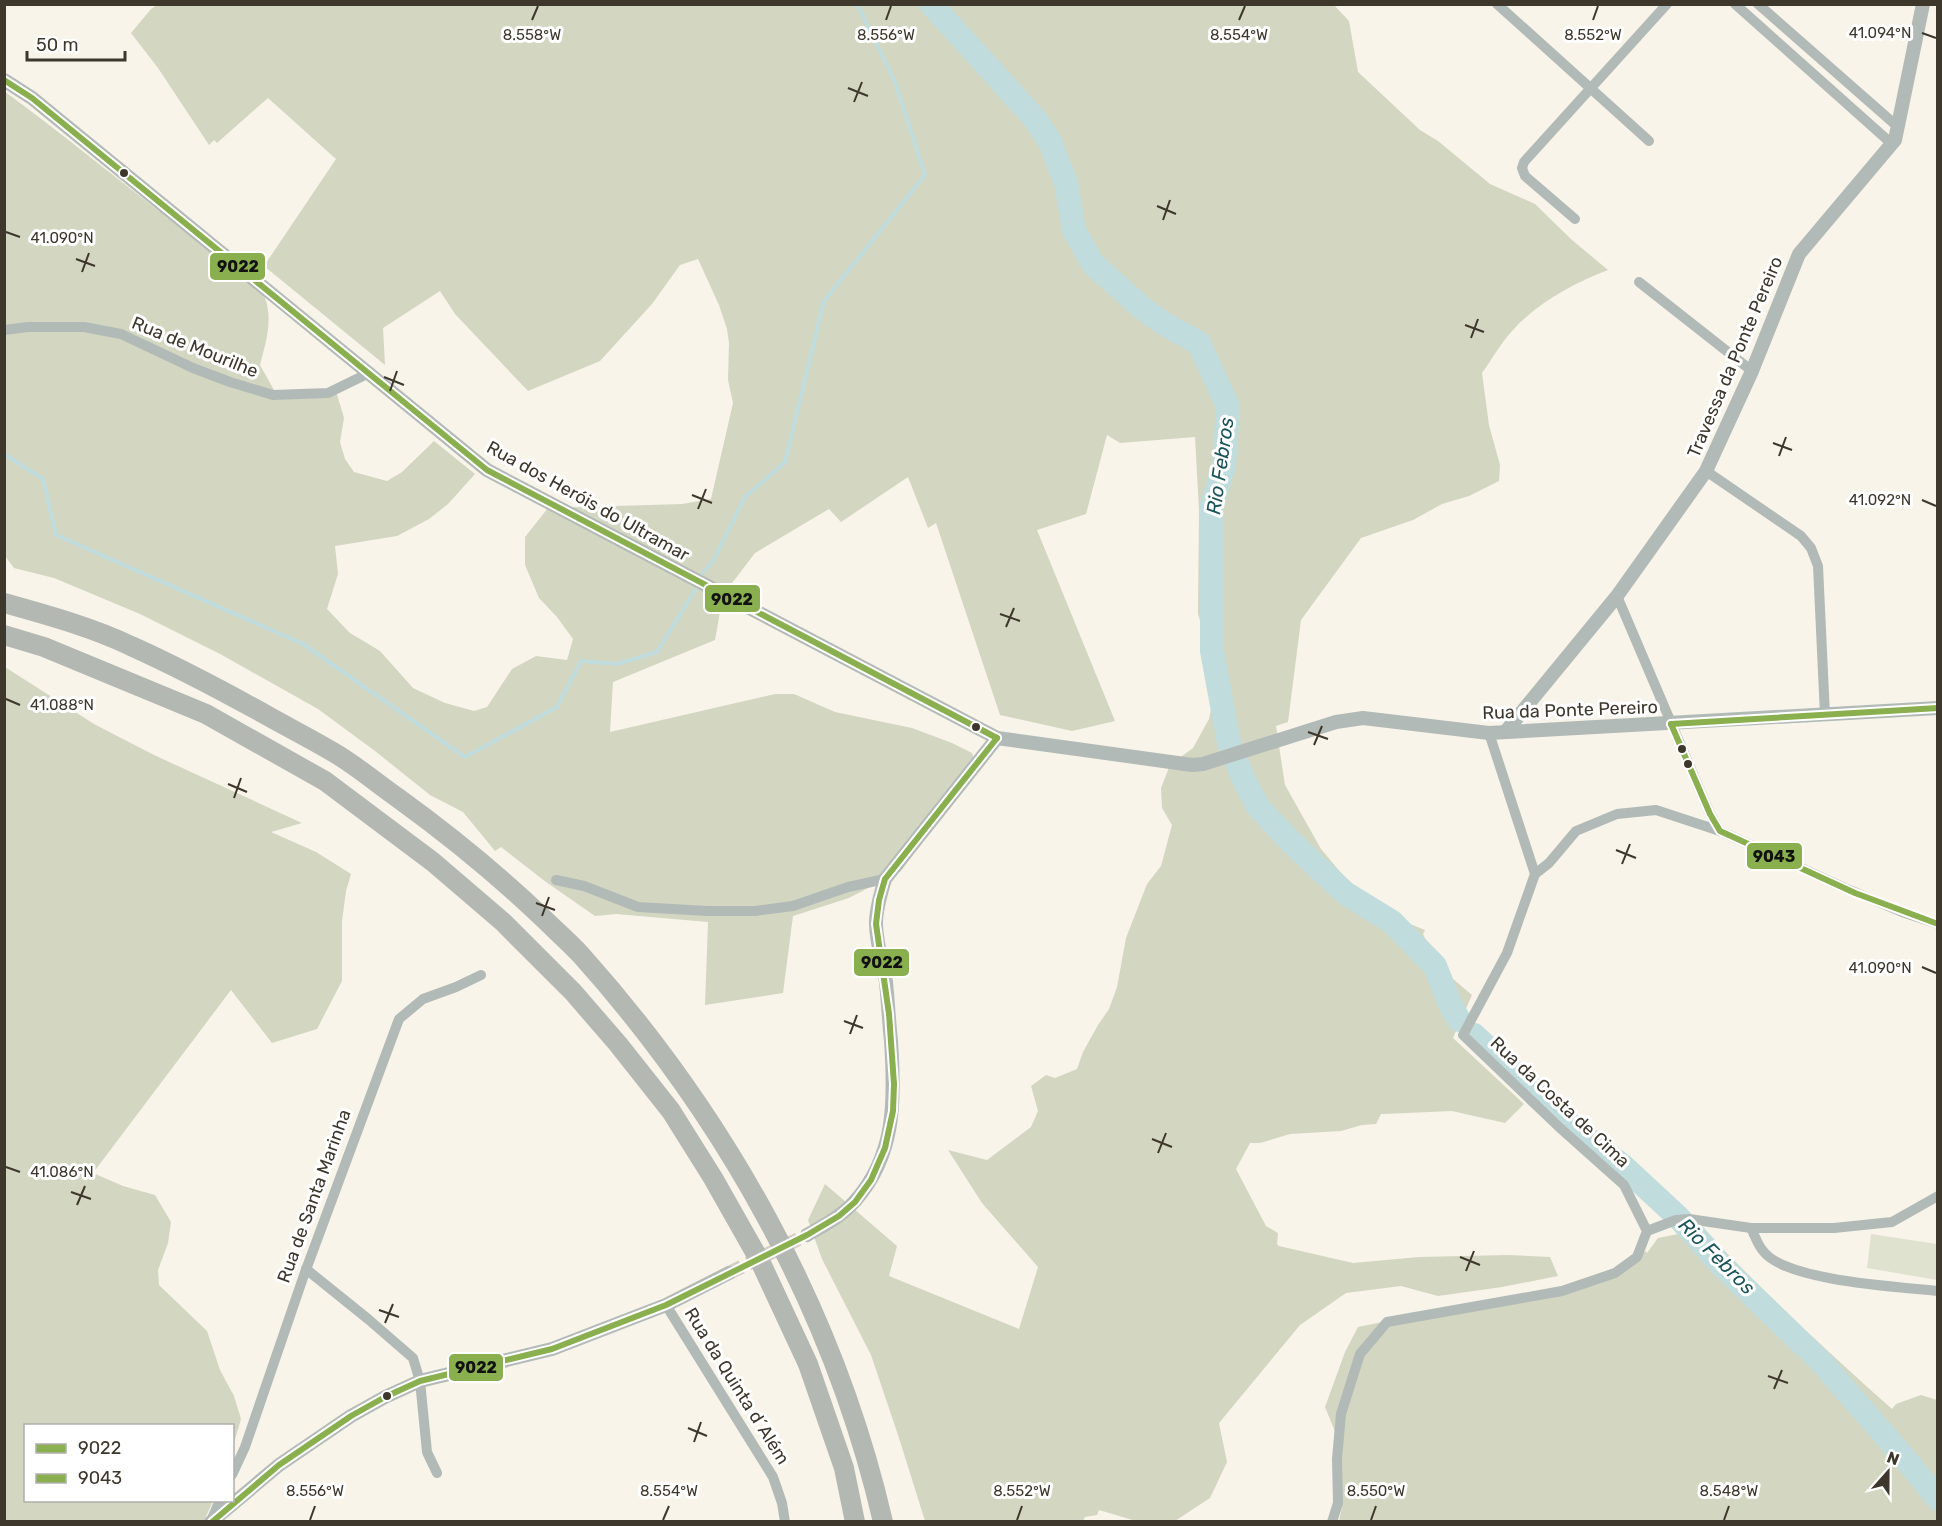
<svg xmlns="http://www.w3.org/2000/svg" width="1942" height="1526" viewBox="0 0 1942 1526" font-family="Rubik,sans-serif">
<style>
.green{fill:#dfe2ce}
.forest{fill:#d3d6c1}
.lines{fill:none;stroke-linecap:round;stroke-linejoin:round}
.stream{stroke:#c0dcdd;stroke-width:4}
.river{stroke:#c0dcdd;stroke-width:24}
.tertiary-tunnel{stroke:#d3cec4;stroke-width:14;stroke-dasharray:14 7;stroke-linecap:butt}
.minor{stroke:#b2bab7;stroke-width:10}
.tertiary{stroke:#b2bab7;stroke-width:14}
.motorway{stroke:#b4b8b3;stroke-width:20}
.bus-1-casing{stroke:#fff;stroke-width:10}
.bus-2-casing{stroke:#fff;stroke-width:10}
.bus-1{stroke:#8aaf4f;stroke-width:6}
.bus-2{stroke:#8aaf4f;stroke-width:6}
.ticks{fill:none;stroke:#3d372c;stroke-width:2}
.bus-dot{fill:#3d372c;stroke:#fff;stroke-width:2}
.labels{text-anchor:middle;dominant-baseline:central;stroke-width:6;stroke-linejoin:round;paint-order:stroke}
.street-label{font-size:18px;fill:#3d372c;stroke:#fff}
.water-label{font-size:20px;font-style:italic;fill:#1a535a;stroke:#fff}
.ticks-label{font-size:15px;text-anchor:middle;fill:#3d372c;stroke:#fff;stroke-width:6;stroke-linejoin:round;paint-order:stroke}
.line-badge{stroke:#fff;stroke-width:2}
.pale-badge-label{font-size:16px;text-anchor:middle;font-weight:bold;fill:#111}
</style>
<rect width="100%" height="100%" fill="#f8f4ea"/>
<!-- green -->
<path class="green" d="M1871,1234L1937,1244V1280L1867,1268Z"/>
<!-- forest -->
<g class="forest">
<path d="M158,4L1334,5L1349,21L1358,72L1420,130L1438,141L1490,184L1535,204L1572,240L1608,270C1567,286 1527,308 1501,345C1494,354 1489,364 1482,373L1489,425L1500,465L1499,481L1469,496L1442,504L1413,520L1361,538L1301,620L1288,722L1276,726L1285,785L1321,849L1352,886L1410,924L1425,930L1423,934L1439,967L1472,995L1453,1038L1524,1104L1505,1123L1452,1111L1384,1114H1381L1376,1124L1362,1125L1341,1131L1290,1134L1260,1143H1250L1236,1169L1266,1226L1278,1233L1277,1244L1279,1246L1353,1263L1419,1257L1508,1255L1550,1257L1558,1276L1502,1287L1438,1296L1401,1286L1346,1293L1300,1325L1219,1423L1227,1462L1210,1498L1175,1521H1136L1099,1510L1097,1515L1085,1517L1083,1521H925L899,1438L871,1355L822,1259L808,1220L825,1184L897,1246L889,1276L1019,1329L1038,1267L982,1203L948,1150L987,1160L1031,1127L1038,1111L1031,1086L1046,1075L1055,1078L1077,1069L1083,1052L1098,1025L1109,1009L1117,987L1126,938L1147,884L1161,866L1172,825L1162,808L1161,788L1170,765L1193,748L1209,719L1213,699L1209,650L1198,614L1199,510L1195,437L1120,443L1107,435L1086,514L1037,530L1115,721L1072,731L1000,715L936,523L928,528L908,477L841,522L829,509L755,553L723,595L715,640L613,682L610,732L775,694H794L835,712L912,728L952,743L972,753L977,766L901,871L849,898L793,916L783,993L705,1005L708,922L616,914L595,916L546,882L501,847L495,851L463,812L430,795L375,751L318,709L222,655L140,614L54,578L14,568L5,556L4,91C60,132 112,175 167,217C187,233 256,276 265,298C273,320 266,342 260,365L274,390L336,391L344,418L340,442L345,459L354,472L387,481L402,472L434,441L475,474L448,504L429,519L397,536L335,546L338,574L327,609L350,633L380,651L413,688L445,703L474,711L487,707L512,669L536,656L567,660L573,639L557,617L539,598L525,565V537L548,508L682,504L711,499L733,403L728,380L729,343L727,329L719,305L698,259L680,265L652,304L600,361L528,391L455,314L440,291L383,328L385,365L264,266L336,159L268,98L217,143L214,140L209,145L158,68L131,33L151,9Z"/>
<path d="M5,667L94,724L154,755L302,823L271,832L316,852L351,874L346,891L342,921V981L317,1029L272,1043L231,990L93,1173L123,1186L155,1195L171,1222L168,1243L158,1270L159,1285L207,1331L220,1370L234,1396L241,1419L233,1446L232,1426H26V1500L213,1501L204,1521L5,1522Z"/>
<path d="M1704,1229C1763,1292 1827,1351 1892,1409L1896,1404L1921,1395L1937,1400V1521H1339L1342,1507L1340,1444L1325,1407L1345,1352L1358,1327C1437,1310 1520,1303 1596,1275C1614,1268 1631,1263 1646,1251L1647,1253L1658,1238Z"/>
</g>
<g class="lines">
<!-- stream -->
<g class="stream">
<path d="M4,454L43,479L56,535L303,644L465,757L557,707L581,661L617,664L657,652L695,590"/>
<path d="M703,573L713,561L745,497L785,462L824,301L925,175L895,82L857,4"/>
</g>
<!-- river -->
<g class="river">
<path d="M931,4L1036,120L1050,142L1066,183L1074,230L1093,264L1142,308L1166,325L1199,343L1228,407L1224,465L1212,505V651L1229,743L1243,778L1258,807L1293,844L1345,893L1392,922L1435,966L1450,1004L1459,1020"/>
<path d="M1474,1035L1575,1129L1623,1166L1678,1217L1722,1266L1822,1363L1907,1461L1938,1499"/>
</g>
<!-- tertiary-tunnel -->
<path class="tertiary-tunnel" d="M729,1273L807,1235"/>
<!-- minor -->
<g class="minor">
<path d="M1497,4L1649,141"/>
<path d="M1735,4L1892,144"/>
<path d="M1758,4L1898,127"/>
<path d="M1575,219L1525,176L1522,168L1524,162L1667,4"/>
<path d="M1639,282L1752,371"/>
<path d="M4,330L28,327H84L121,334L193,368L230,382L273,395L328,393L369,373"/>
<path d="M1706,471L1801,536L1811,548L1818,566L1825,715"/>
<path d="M1617,596L1710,814L1720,831"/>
<path d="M1535,874L1549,863L1576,831L1617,814L1656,810L1720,831L1845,888L1902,912L1938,924"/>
<path d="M556,880L584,886L638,907L707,911H755L793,906L848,887L885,879"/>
<path d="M1751,1228C1755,1236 1758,1246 1764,1252C1787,1281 1900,1287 1938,1291"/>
<path d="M1647,1231L1676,1220L1689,1219L1751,1228H1834L1892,1222L1938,1196"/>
<path d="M306,1269L368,1319L413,1358L420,1381L427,1452L437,1473"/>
<path d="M666,1305L773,1477L782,1503L785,1522"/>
<path d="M232,1475L245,1447L304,1275L399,1019L423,999L456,987L481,975"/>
<path d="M211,1521L220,1500"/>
<path d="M1332,1522L1338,1503L1337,1459L1341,1414L1360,1354L1387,1322L1562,1291L1615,1273L1637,1257L1647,1231L1624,1185L1559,1127L1463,1035L1507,953L1535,874L1489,733"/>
</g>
<!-- tertiary -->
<g class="tertiary">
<path d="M4,80L32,98L487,470L997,738L1192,765L1203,764L1336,722L1363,718L1489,733L1938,708"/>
<path d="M1507,730L1617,596L1706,471L1752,371L1799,254L1895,140L1923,4"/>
<path d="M807,1235C824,1225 842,1216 855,1201C896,1155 895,1099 891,1041C889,1022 888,1002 886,982C883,963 876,943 876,923C876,908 881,893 885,879L997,738"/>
<path d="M211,1522L279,1465L351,1416L385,1397L420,1381L552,1349L666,1305L729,1273"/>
</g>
<!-- motorway -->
<g class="motorway">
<path d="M4,603C47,615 91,627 131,646C178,667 223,691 268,716C291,729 315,741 338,755C359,768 378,784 398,798C449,835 497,874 542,917C555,930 569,942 581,955C725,1116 834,1310 883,1522"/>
<path d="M4,635L44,647L206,714L325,781L433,862L503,922L573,992L618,1044L671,1111L713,1178L760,1261L808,1364L844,1468L855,1522"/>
</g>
<defs>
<g id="bus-1">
<path d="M4,80L32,98L487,470L997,738"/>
<path d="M212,1522L279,1465L351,1416L385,1397L420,1381L552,1349L666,1305L807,1235L839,1216L855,1202L871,1180L885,1148L893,1111L894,1084L889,1014L876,924L879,900L885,879L997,738"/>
</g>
<g id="bus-2">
<path d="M1671,724L1710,814L1720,831L1855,893L1938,924"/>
<path d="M1671,724L1938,708"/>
</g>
</defs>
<!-- bus-1 casing -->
<use href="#bus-1" class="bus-1-casing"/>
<!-- bus-2 casing -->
<use href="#bus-2" class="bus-2-casing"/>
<!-- bus-1 -->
<use href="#bus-1" class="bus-1"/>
<!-- bus-2 -->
<use href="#bus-2" class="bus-2"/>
</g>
<!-- ticks -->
<path class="ticks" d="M532,20L538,6M886,20L891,6M1239,20L1245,6M1593,20L1598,6M1922,33L1936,38M848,88L868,96M854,102L862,82M1157,206L1176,214M1163,220L1170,200M6,232L20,237M76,259L95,266M82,272L89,253M1465,325L1484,332M1471,338L1478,319M384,377L404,385M390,391L397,371M1773,443L1792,450M1779,456L1786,437M692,495L712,503M1922,500L1936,506M698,509L706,489M1000,614L1020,621M1006,627L1014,608M6,699L20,705M1308,732L1328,739M1314,745L1322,726M228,784L247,792M234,798L241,778M1616,850L1636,858M1622,864L1630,844M536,903L555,910M542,916L549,897M1922,967L1936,973M844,1021L863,1028M850,1034L857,1015M1152,1139L1172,1147M1158,1153L1166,1133M6,1167L20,1172M71,1192L91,1199M77,1205L85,1186M1460,1257L1480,1265M1466,1271L1474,1251M379,1310L399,1317M385,1323L393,1304M1768,1376L1788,1383M1774,1389L1782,1370M688,1428L707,1436M694,1442L701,1422M310,1520L315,1506M663,1520L669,1506M1017,1520L1022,1506M1371,1520L1376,1506M1724,1520L1729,1506"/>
<!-- markers -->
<g class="bus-dot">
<circle cx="124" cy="173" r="5"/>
<circle cx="976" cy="727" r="5"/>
<circle cx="1682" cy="749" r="5"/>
<circle cx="1688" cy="764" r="5"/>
<circle cx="387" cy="1396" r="5"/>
</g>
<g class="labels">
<!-- street labels -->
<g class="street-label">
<text transform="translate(195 347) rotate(22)">Rua de Mourilhe</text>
<text transform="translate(1735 357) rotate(-67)">Travessa da Ponte Pereiro</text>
<text transform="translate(588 501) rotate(29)">Rua dos Heróis do Ultramar</text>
<text transform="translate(1570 710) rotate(-2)">Rua da Ponte Pereiro</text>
<text transform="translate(1560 1102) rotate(43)">Rua da Costa de Cima</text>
<text transform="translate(314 1196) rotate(-70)">Rua de Santa Marinha</text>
<text transform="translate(737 1386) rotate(58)">Rua da Quinta d´Além</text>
</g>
<!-- water labels -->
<g class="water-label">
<text transform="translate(1220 466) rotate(-82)">Rio Febros</text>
<text transform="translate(1717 1256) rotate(45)">Rio Febros</text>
</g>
</g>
<g class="ticks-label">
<text x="1880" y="38">41.094°N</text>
<text x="532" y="40">8.558°W</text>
<text x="886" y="40">8.556°W</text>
<text x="1239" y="40">8.554°W</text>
<text x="1593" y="40">8.552°W</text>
<text x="62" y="243">41.090°N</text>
<text x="1880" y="505">41.092°N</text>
<text x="62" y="710">41.088°N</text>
<text x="1880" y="973">41.090°N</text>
<text x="62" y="1177">41.086°N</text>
<text x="315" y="1496">8.556°W</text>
<text x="669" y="1496">8.554°W</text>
<text x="1022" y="1496">8.552°W</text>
<text x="1376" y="1496">8.550°W</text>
<text x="1729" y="1496">8.548°W</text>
</g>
<g class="line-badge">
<rect x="209" y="252" width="57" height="29" rx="6" fill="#8aaf4f"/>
<rect x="704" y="584" width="57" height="29" rx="6" fill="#8aaf4f"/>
<rect x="1746" y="842" width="57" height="28" rx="6" fill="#8aaf4f"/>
<rect x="853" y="948" width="57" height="29" rx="6" fill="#8aaf4f"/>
<rect x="448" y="1353" width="56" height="29" rx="6" fill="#8aaf4f"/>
</g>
<g class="pale-badge-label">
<text x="238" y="272">9022</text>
<text x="732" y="605">9022</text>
<text x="1774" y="862">9043</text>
<text x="882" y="968">9022</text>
<text x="476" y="1373">9022</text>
</g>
<!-- border -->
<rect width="1942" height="1526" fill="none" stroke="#3d372c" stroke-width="12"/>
<!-- legend -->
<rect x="24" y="1424" width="210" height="78" fill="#ffffff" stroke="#b1afab" stroke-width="1.5"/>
<rect x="36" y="1444" width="30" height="9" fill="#8aaf4f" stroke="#b1afab" stroke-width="1.5"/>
<text x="78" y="1454" font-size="18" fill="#3d372c">9022</text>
<rect x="36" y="1474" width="30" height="9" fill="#8aaf4f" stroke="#b1afab" stroke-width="1.5"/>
<text x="78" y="1484" font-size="18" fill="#3d372c">9043</text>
<!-- north arrow -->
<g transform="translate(1888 1472) rotate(21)" stroke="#ffffff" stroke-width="4.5" paint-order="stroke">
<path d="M0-4.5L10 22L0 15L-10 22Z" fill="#3d372c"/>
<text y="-9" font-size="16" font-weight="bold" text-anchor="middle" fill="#3d372c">N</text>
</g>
<!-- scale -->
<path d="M27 51v9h98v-9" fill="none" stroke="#3d372c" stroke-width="3"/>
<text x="36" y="51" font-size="18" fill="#3d372c" stroke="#ffffff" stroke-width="4.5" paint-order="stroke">50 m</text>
</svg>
